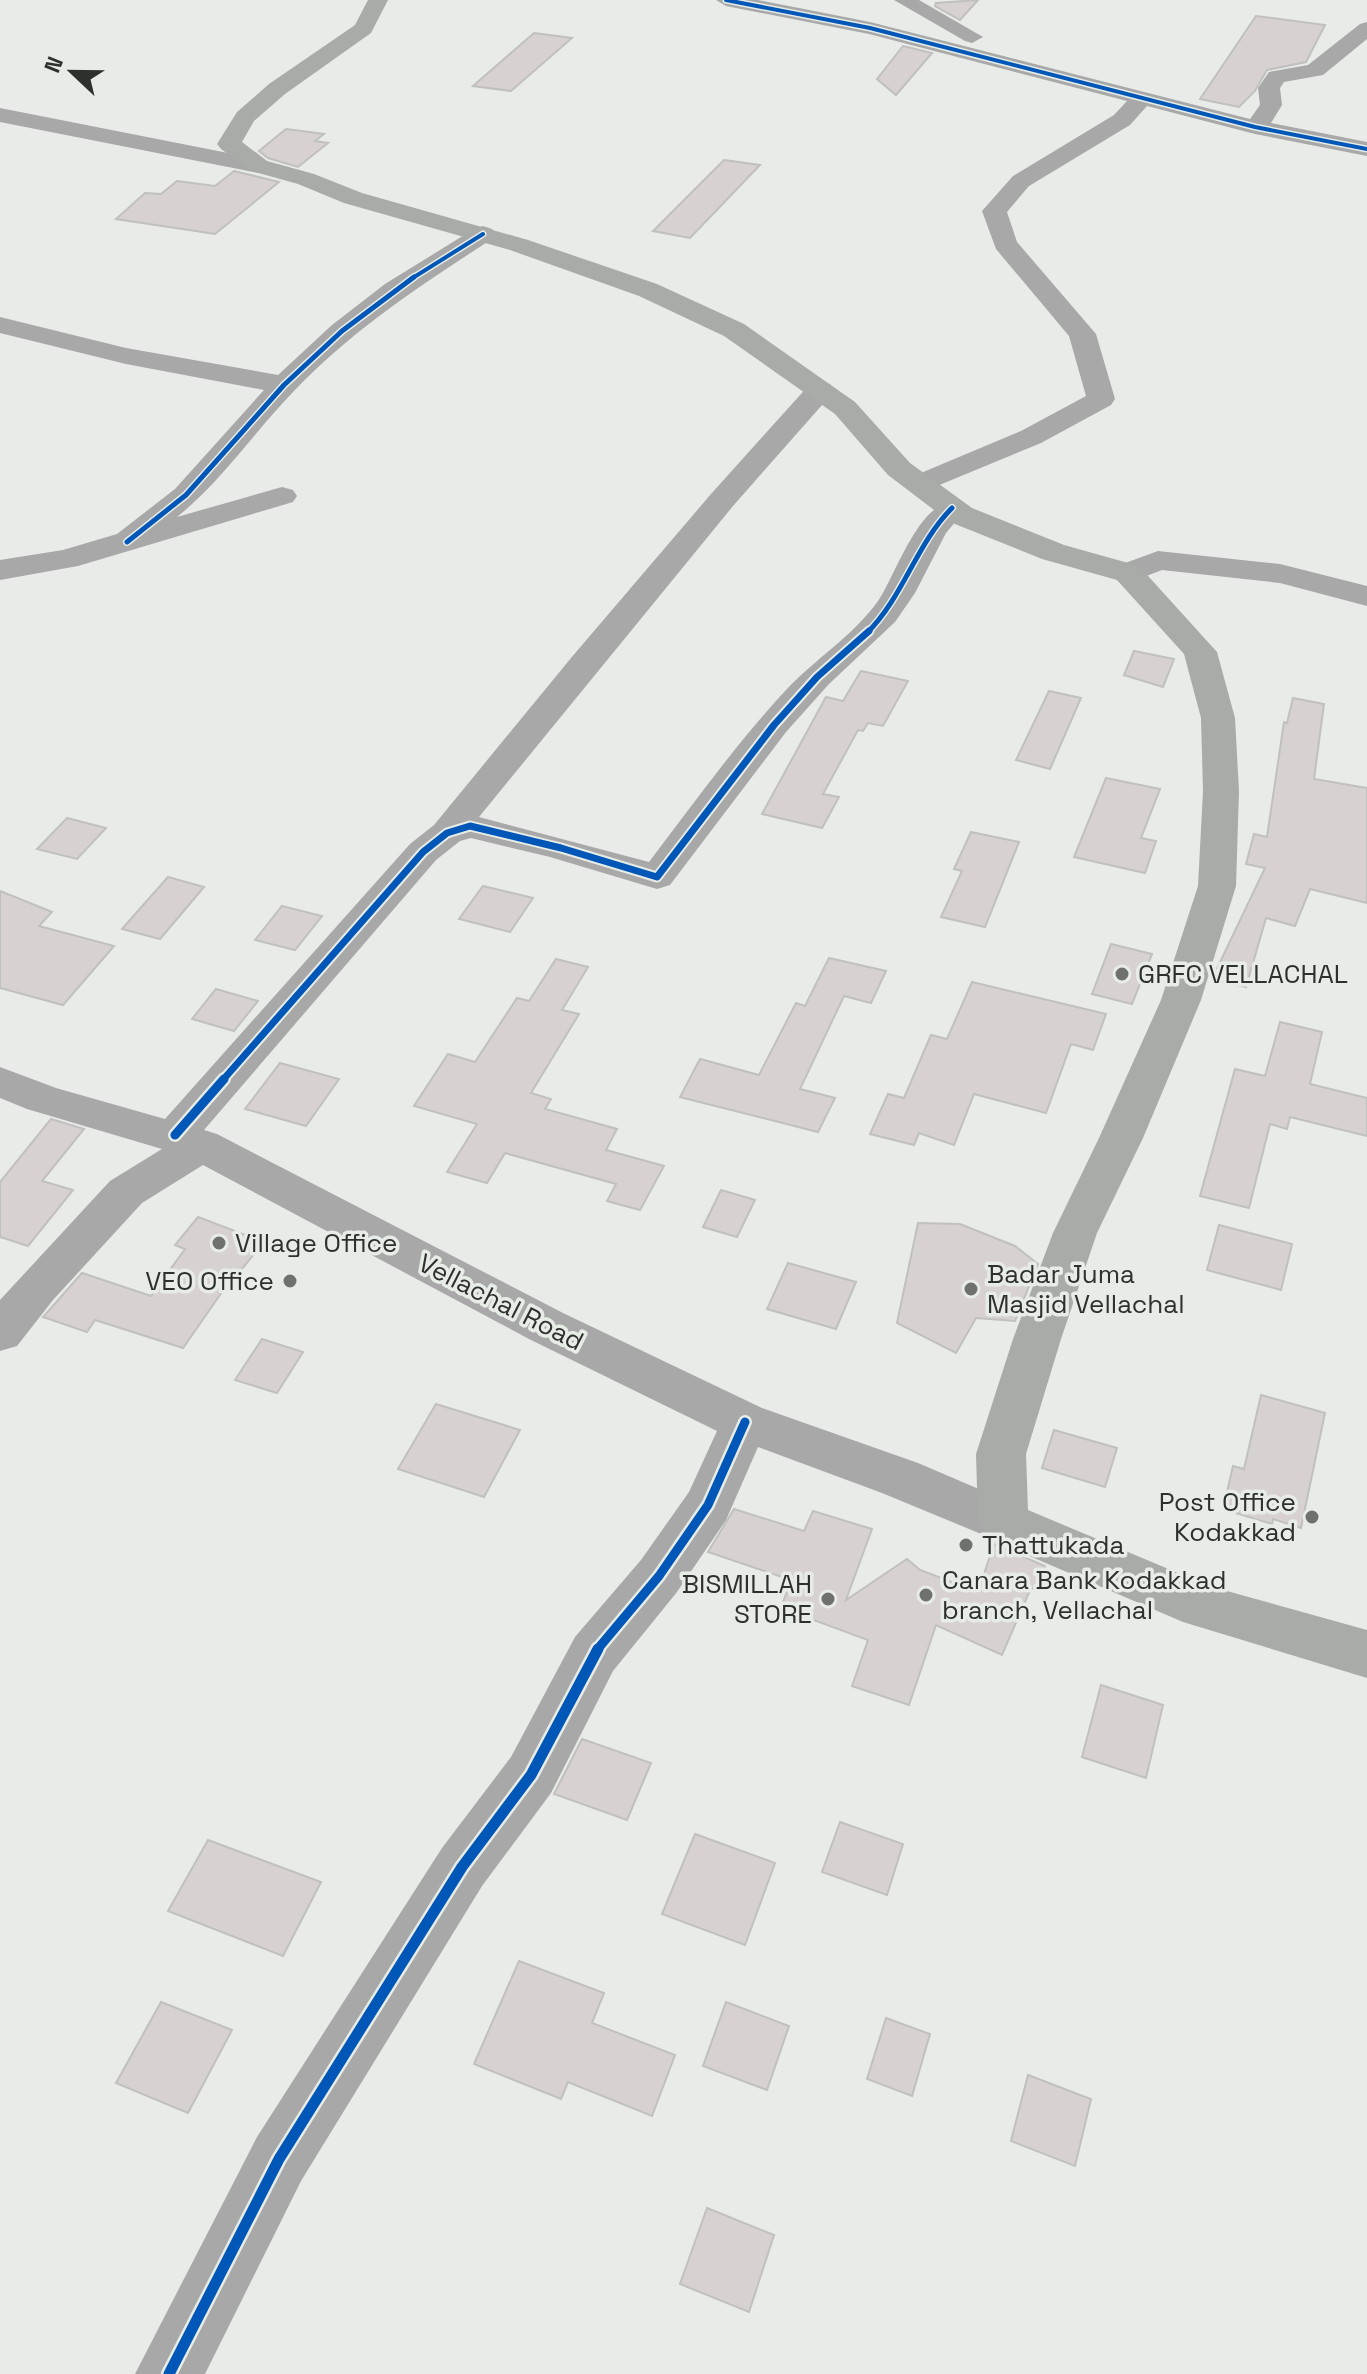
<svg xmlns="http://www.w3.org/2000/svg" width="1367" height="2374" font-family="'Space Grotesk',sans-serif">
	<style>
		.building { fill: #d7d2d1; stroke: #c0c0bf; stroke-width: 2 }
		.lines { fill: none; stroke-linecap: round; stroke-linejoin: round }
		.minor { fill: #a7a8a7; fill-rule: evenodd }
		.major { fill: #a9aba9; fill-rule: evenodd }
		.cycleway-far4-casing { stroke: #e7ece7; stroke-width: 7 }
		.cycleway-far3-casing { stroke: #e7ece7; stroke-width: 8 }
		.cycleway-far2-casing { stroke: #e7ece7; stroke-width: 11 }
		.cycleway-far1-casing { stroke: #e7ece7; stroke-width: 14 }
		.cycleway-casing { stroke: #e7ece7; stroke-width: 16 }
		.cycleway-far4 { stroke: #0057b8; stroke-width: 4 }
		.cycleway-far3 { stroke: #0057b8; stroke-width: 5 }
		.cycleway-far2 { stroke: #0057b8; stroke-width: 7 }
		.cycleway-far1 { stroke: #0057b8; stroke-width: 9 }
		.cycleway { stroke: #0057b8; stroke-width: 11 }
		.poi-dot { fill: #6f716f; stroke: #e7ece7; stroke-width: 3 }
		.labels { text-anchor: middle; dominant-baseline: central; stroke-width: 7; stroke-linejoin: round; paint-order: stroke }
		.poi-label { font-size: 26px; fill: #2e302e; stroke: #e7ece7; text-anchor: start }
		.street-label { font-size: 26px; fill: #2e302e; stroke: #e7ece7 }
	</style>
	<rect width="100%" height="100%" fill="#e8ebe8"/>
	<!-- building -->
	<g class="building">
		<path d="M978,0L960,20L935,6L936,3Z"/>
		<path d="M1256,16L1325,25L1306,62L1267,70L1255,91L1239,107L1200,99Z"/>
		<path d="M534,33L572,38L511,91L473,86Z"/>
		<path d="M903,46L932,53L896,95L877,79Z"/>
		<path d="M286,129L324,134L315,141L328,143L298,167L268,158L259,151Z"/>
		<path d="M724,160L760,165L690,238L653,231Z"/>
		<path d="M234,171L279,182L215,234L116,219L145,193L161,194L177,181L215,186Z"/>
		<path d="M1134,651L1174,659L1163,687L1124,675Z"/>
		<path d="M861,671L908,681L883,726L868,723L863,731L858,730L823,794L839,797L822,828L762,814L826,697L843,701Z"/>
		<path d="M1049,691L1081,698L1050,769L1016,760Z"/>
		<path d="M1293,698L1324,704L1314,779L1367,788V903L1310,889L1295,926L1266,918L1246,987L1212,979L1265,868L1246,864L1254,834L1267,837L1284,722L1287,723Z"/>
		<path d="M1106,778L1160,789L1141,838L1156,841L1145,873L1074,857Z"/>
		<path d="M67,818L106,828L77,859L37,849Z"/>
		<path d="M971,832L1019,842L985,927L941,917L962,871L954,869Z"/>
		<path d="M168,877L204,887L160,939L122,929Z"/>
		<path d="M483,886L533,898L510,932L459,919Z"/>
		<path d="M0,891L52,912L39,926L114,946L63,1005L0,988Z"/>
		<path d="M282,906L322,916L295,950L255,940Z"/>
		<path d="M1111,944L1152,954L1132,1004L1092,994Z"/>
		<path d="M829,958L886,971L871,1003L844,996L800,1089L835,1098L818,1132L680,1097L700,1059L759,1075L796,1003L805,1006Z"/>
		<path d="M556,959L588,967L562,1010L579,1014L531,1093L551,1099L545,1109L617,1129L606,1150L664,1166L640,1210L607,1201L616,1184L505,1153L487,1183L447,1172L477,1124L414,1106L448,1054L475,1062L517,998L529,1001Z"/>
		<path d="M972,982L1106,1014L1093,1050L1071,1044L1046,1113L974,1094L954,1145L919,1133L914,1145L870,1134L888,1094L904,1098L931,1035L947,1039Z"/>
		<path d="M216,989L258,1001L234,1031L192,1019Z"/>
		<path d="M1280,1022L1322,1032L1310,1084L1367,1098V1136L1290,1117L1287,1129L1270,1124L1249,1208L1200,1196L1235,1069L1265,1076Z"/>
		<path d="M280,1063L339,1079L306,1126L245,1109Z"/>
		<path d="M51,1119L84,1129L42,1181L73,1190L28,1246L0,1237V1182Z"/>
		<path d="M721,1190L755,1200L737,1237L703,1227Z"/>
		<path d="M198,1217L264,1242L241,1270L238,1269L183,1348L95,1320L87,1332L43,1317L82,1273L151,1296L185,1249L175,1245Z"/>
		<path d="M918,1223L960,1224L1015,1246L1038,1264L1015,1321L976,1318L956,1353L897,1323Z"/>
		<path d="M1219,1225L1292,1244L1281,1290L1207,1270Z"/>
		<path d="M788,1263L856,1282L836,1329L767,1309Z"/>
		<path d="M262,1339L303,1352L277,1393L235,1380Z"/>
		<path d="M1261,1395L1325,1413L1301,1528L1273,1519L1272,1524L1223,1509L1233,1466L1244,1469Z"/>
		<path d="M436,1404L520,1430L484,1497L398,1469Z"/>
		<path d="M1054,1430L1117,1448L1105,1487L1042,1468Z"/>
		<path d="M734,1509L804,1531L813,1511L872,1529L846,1600L907,1559L920,1570L978,1592L994,1544L1045,1566L1038,1590L1031,1588L1002,1655L936,1625L909,1705L852,1686L868,1640L781,1608L791,1580L708,1552Z"/>
		<path d="M1101,1685L1163,1705L1146,1778L1082,1757Z"/>
		<path d="M582,1739L651,1763L627,1820L554,1794Z"/>
		<path d="M840,1822L903,1844L887,1895L822,1872Z"/>
		<path d="M695,1834L775,1863L745,1945L662,1914Z"/>
		<path d="M208,1840L321,1882L283,1956L168,1911Z"/>
		<path d="M519,1961L604,1993L592,2023L675,2055L652,2116L568,2082L561,2099L474,2064Z"/>
		<path d="M161,2002L232,2030L188,2113L116,2083Z"/>
		<path d="M726,2002L789,2026L767,2090L703,2066Z"/>
		<path d="M886,2018L930,2034L912,2096L867,2079Z"/>
		<path d="M1028,2075L1091,2099L1075,2166L1011,2141Z"/>
		<path d="M707,2208L774,2235L749,2312L680,2284Z"/>
	</g>
	<g class="lines">
		<!-- minor -->
		<g class="minor">
			<path d="M716,0H758L870,22L1250,119L1260,105L1258,88L1269,72L1308,65L1360,24L1367,22V39L1323,75L1284,82L1280,88L1282,105L1271,123L1367,142V156L1255,134L1147,106L1130,125L1029,186L1007,212L1017,242L1096,334L1115,399L1111,405L1041,443L920,493L909,490L905,484L909,478L1021,431L1086,396L1069,336L996,249L982,211L1013,176L1114,115L1127,101L869,34L726,6Z"/>
			<path d="M894,0H919L983,37L972,43L965,41Z"/>
			<path d="M0,108L259,159L267,161L271,166L267,171L259,173L0,122Z"/>
			<path d="M483,226L492,229L496,234L492,239C421,285 352,330 294,391C254,432 222,481 177,517L282,487L293,490L297,496L293,502L78,566L0,580V560L63,550L117,534L175,489L264,390L126,364L0,333V317L126,348L278,375L332,325L385,284L474,229Z"/>
			<path d="M820,382L830,384L834,390L830,396L733,506L479,817L649,862C693,804 736,744 786,690C814,660 854,635 878,601C897,573 922,491 963,502L967,508L946,533L915,593L895,622L829,684L786,732L670,885L657,889L550,857L471,838L460,841L436,860L204,1130L217,1134L563,1313L762,1408L918,1463L1021,1507L1028,1522L1021,1537L1003,1543L882,1493L758,1447L726,1520L677,1592L613,1671L551,1793L482,1886L301,2181L205,2374H135L257,2137L442,1848L511,1757L575,1637L641,1560L689,1492L717,1431L529,1339L203,1165L142,1203L53,1300L17,1346L0,1351V1300L110,1181L162,1149L27,1109L0,1098V1067L56,1088L165,1119L410,844L434,825L571,658L711,494L810,384Z"/>
			<path d="M1158,551L1280,564L1367,586V606L1280,583L1162,570L1128,583L1117,580L1112,573L1117,566Z"/>
		</g>
		<!-- major -->
		<path class="major" d="M368,0H388L371,33L285,94L254,121L242,142L267,161L314,174L362,193L528,240L657,284L744,324L855,402L910,463L972,508L1064,545L1139,566L1217,652L1235,718L1239,791L1236,886L1201,1000L1143,1138L1097,1233L1061,1339L1026,1454L1028,1510L1209,1586L1367,1630V1678L1183,1622L985,1537L978,1522L976,1454L1013,1339L1053,1233L1099,1138L1161,1000L1198,886L1203,791L1201,718L1184,654L1117,580L1042,559L950,522L888,475L835,414L724,336L639,296L510,250L344,203L298,184L251,171L221,149L217,144L237,112L269,84L355,25Z"/>
		<!-- cycleway-far4 casing -->
		<g class="cycleway-far4-casing">
			<g id="cycleway-far4">
				<path d="M726,0L870,28L1255,127L1367,149"/>
				<path d="M411,279L483,234"/>
			</g>
		</g>
		<!-- cycleway-far3 casing -->
		<g class="cycleway-far3-casing">
			<g id="cycleway-far3">
				<path d="M127,542L186,495L284,385L342,331L414,277"/>
				<path d="M867,633C904,596 916,544 952,508"/>
			</g>
		</g>
		<!-- cycleway-far2 casing -->
		<g class="cycleway-far2-casing">
			<path id="cycleway-far2" d="M222,1081L423,852L447,833L470,826L561,848L657,877L774,725L817,677L869,631"/>
		</g>
		<!-- cycleway-far1 casing -->
		<g class="cycleway-far1-casing">
			<g id="cycleway-far1">
				<path d="M175,1135L224,1079"/>
				<path d="M596,1651L659,1576L708,1505L745,1422"/>
			</g>
		</g>
		<!-- cycleway casing -->
		<g class="cycleway-casing">
			<path id="cycleway" d="M169,2374L279,2159L462,1867L531,1775L598,1649"/>
		</g>
		<!-- cycleway-far4 -->
		<use href="#cycleway-far4" class="cycleway-far4"/>
		<!-- cycleway-far3 -->
		<use href="#cycleway-far3" class="cycleway-far3"/>
		<!-- cycleway-far2 -->
		<use href="#cycleway-far2" class="cycleway-far2"/>
		<!-- cycleway-far1 -->
		<use href="#cycleway-far1" class="cycleway-far1"/>
		<!-- cycleway -->
		<use href="#cycleway" class="cycleway"/>
	</g>
	<!-- markers -->
	<g class="poi-dot">
		<circle cx="1122" cy="974" r="8"/>
		<circle cx="219" cy="1243" r="8"/>
		<circle cx="290" cy="1281" r="8"/>
		<circle cx="971" cy="1289" r="8"/>
		<circle cx="1312" cy="1517" r="8"/>
		<circle cx="966" cy="1545" r="8"/>
		<circle cx="926" cy="1595" r="8"/>
		<circle cx="828" cy="1599" r="8"/>
	</g>
	<g class="labels">
		<!-- poi labels -->
		<g class="poi-label">
			<text x="1138" y="974">GRFC VELLACHAL</text>
			<text x="235" y="1243">Village Office</text>
			<text x="987" y="1274">Badar Juma<tspan x="987" dy="30">Masjid Vellachal</tspan></text>
			<text x="274" y="1281" text-anchor="end">VEO Office</text>
			<text x="1296" y="1502" text-anchor="end">Post Office<tspan x="1296" dy="30">Kodakkad</tspan></text>
			<text x="982" y="1545">Thattukada</text>
			<text x="942" y="1580">Canara Bank Kodakkad<tspan x="942" dy="30">branch, Vellachal</tspan></text>
			<text x="812" y="1584" text-anchor="end">BISMILLAH<tspan x="812" dy="30">STORE</tspan></text>
		</g>
		<!-- street labels -->
		<g class="street-label">
			<text transform="translate(501 1302) rotate(27)">Vellachal Road</text>
		</g>
	</g>
	<!-- north arrow -->
	<g transform="translate(72 72) rotate(292)" stroke="#e7ece7" stroke-width="6" paint-order="stroke">
	<path d="M0-6L14 30L0 20L-14 30Z" fill="#2e302e"/>
	<text y="-12" font-size="22" font-weight="bold" text-anchor="middle" fill="#2e302e">N</text>
	</g>
</svg>
